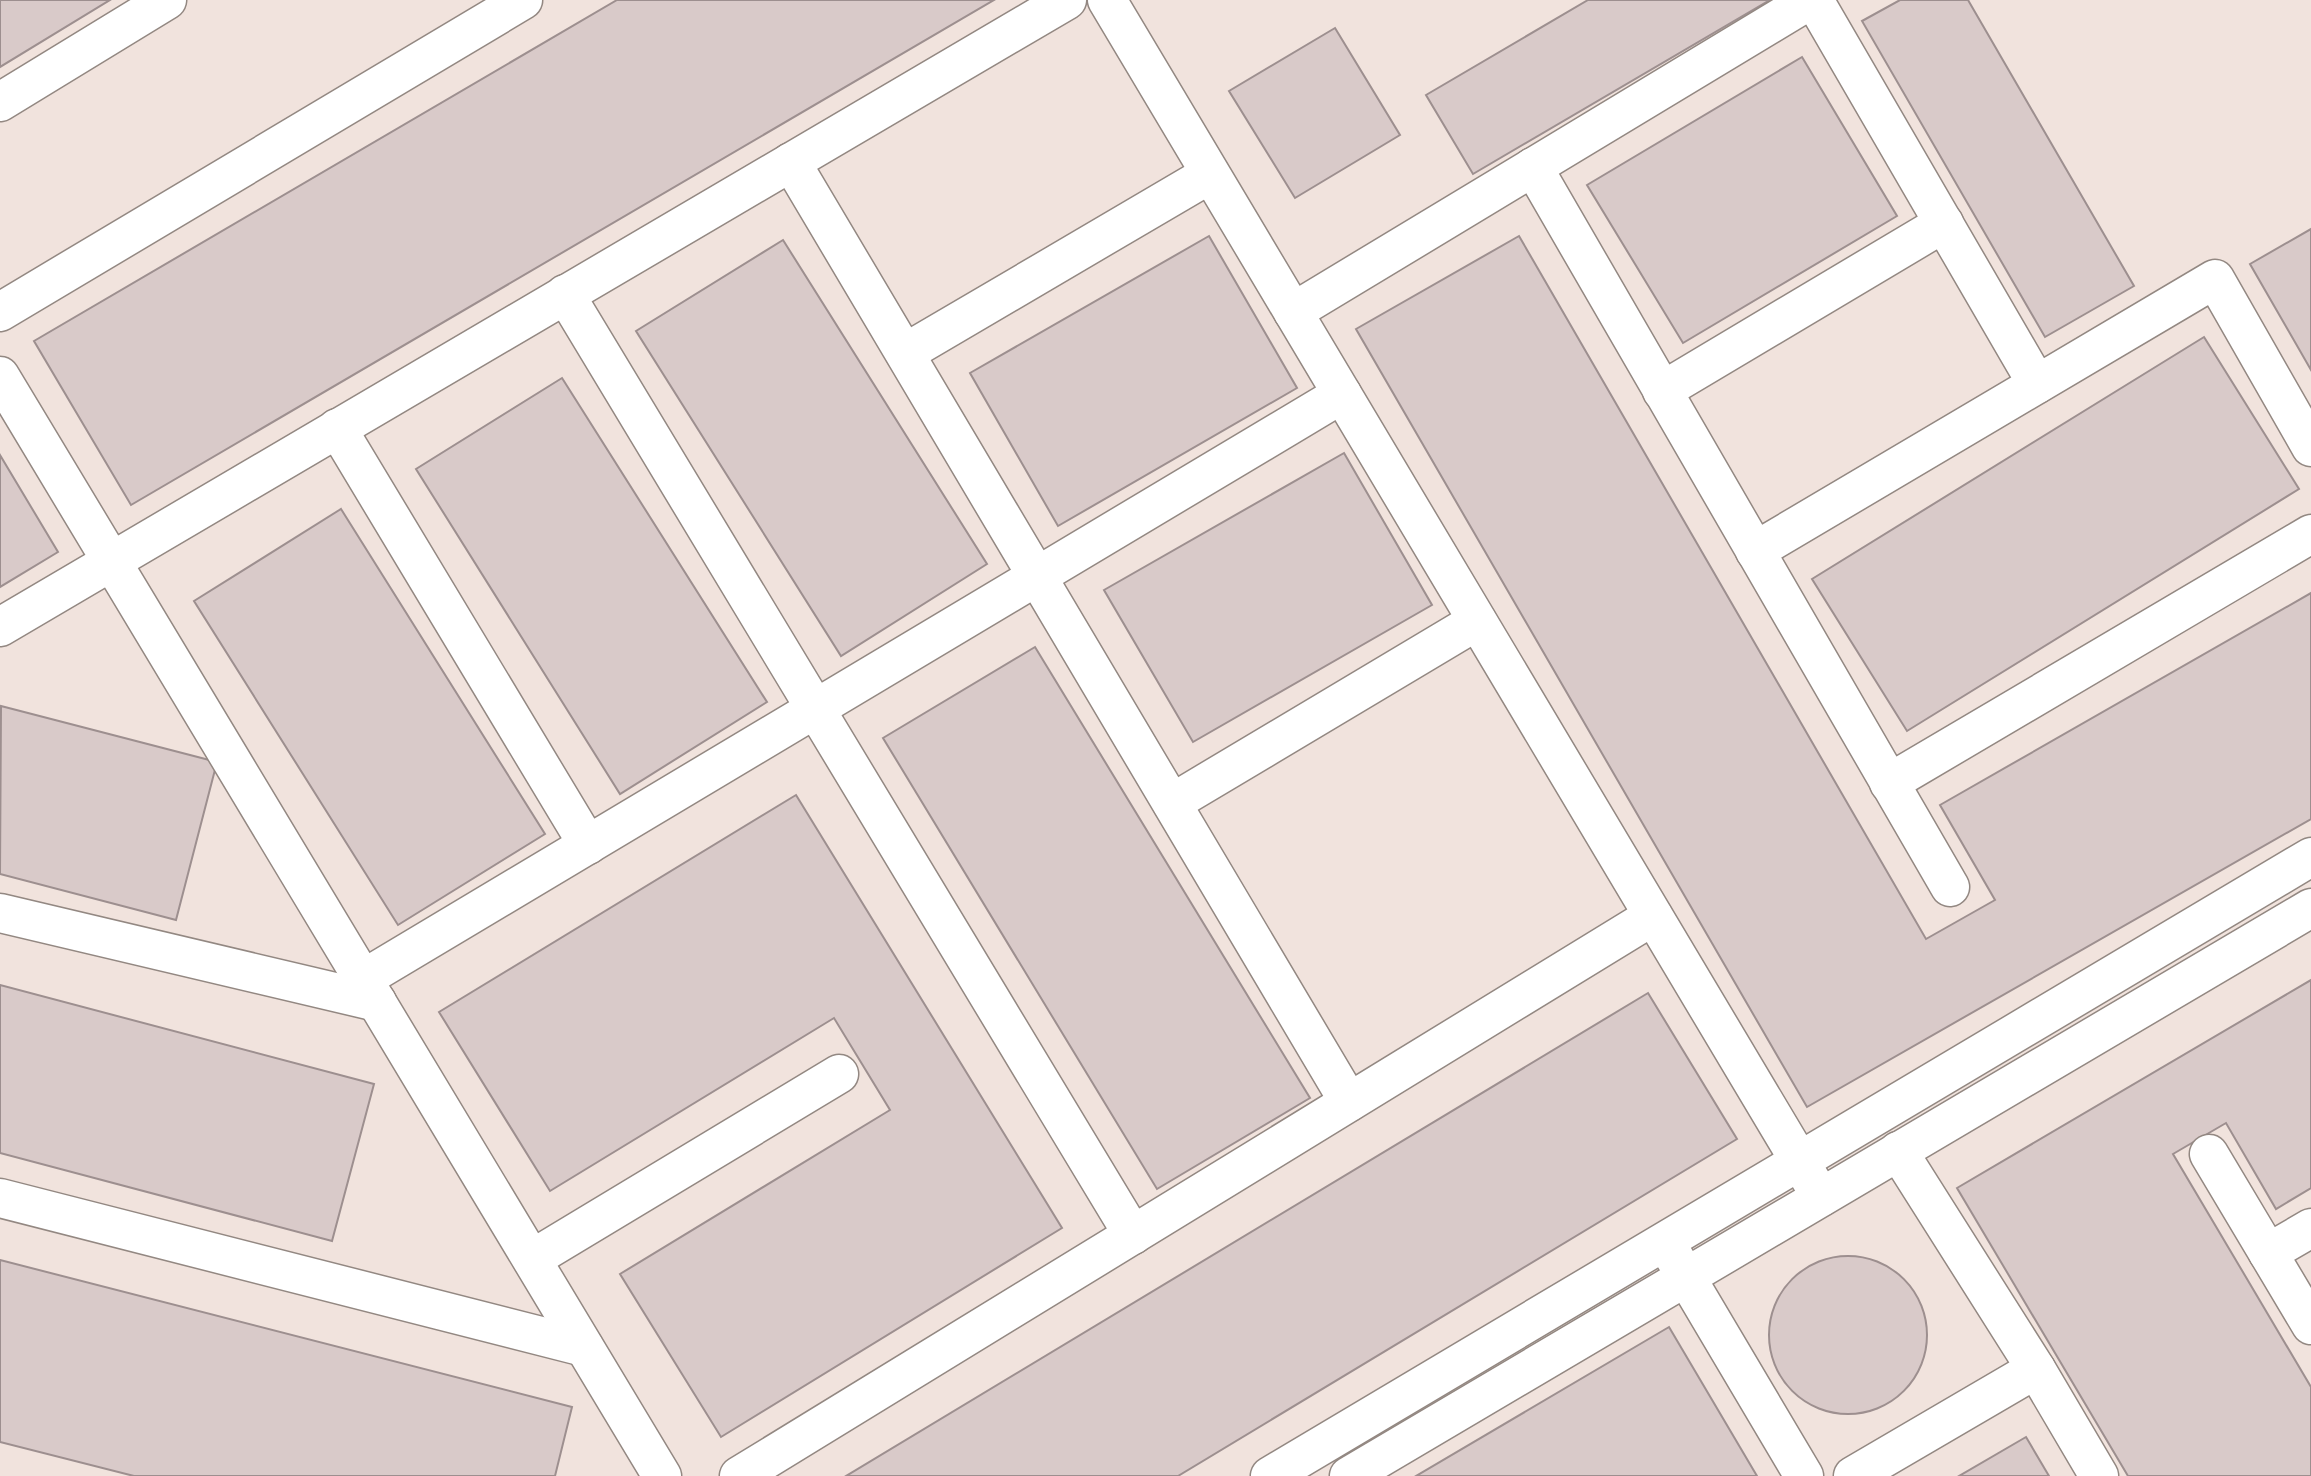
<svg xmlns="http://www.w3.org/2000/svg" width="2311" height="1476" font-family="'Archivo Narrow',sans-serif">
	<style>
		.building { fill: #d9cac9; stroke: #9d8f8f; stroke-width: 2 }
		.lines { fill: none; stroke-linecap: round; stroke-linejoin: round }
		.street-casing { stroke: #938882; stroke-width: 41 }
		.street { stroke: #fff; stroke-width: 38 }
	</style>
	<rect width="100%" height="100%" fill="#f1e3dd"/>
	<!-- building -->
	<g class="building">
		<path d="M0,0H110L0,67Z"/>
		<path d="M617,0H994L131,505L34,341Z"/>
		<path d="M1588,0H1770L1473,174L1426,95Z"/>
		<path d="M1900,0H1968L2134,286L2045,337L1862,21Z"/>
		<path d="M1335,28L1400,135L1295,198L1229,91Z"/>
		<path d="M1802,57L1897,216L1683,343L1587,185Z"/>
		<path d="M2311,229V370L2250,264Z"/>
		<path d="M1209,236L1297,388L1058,526L970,373Z"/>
		<path d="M1519,236L1926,939L1995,900L1940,805L2311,593V819L1807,1107L1356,329Z"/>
		<path d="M783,240L987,564L841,656L636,331Z"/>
		<path d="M2204,337L2299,489L1907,731L1812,579Z"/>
		<path d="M562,378L767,702L620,794L416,469Z"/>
		<path d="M1344,453L1432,605L1193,742L1104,590Z"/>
		<path d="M0,455L58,552L0,587Z"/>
		<path d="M341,509L545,834L398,925L194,601Z"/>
		<path d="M1035,647L1310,1098L1157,1189L883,738Z"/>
		<path d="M1,706L217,762L176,920L0,874Z"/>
		<path d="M796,795L1062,1228L721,1437L620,1274L890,1110L834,1018L550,1191L439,1012Z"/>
		<path d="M2311,980V1188L2276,1209L2226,1123L2173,1154L2311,1387V1476H2128L1957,1188Z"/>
		<path d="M0,985L374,1084L332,1241L0,1153Z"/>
		<path d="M1648,993L1737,1139L1178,1476H846Z"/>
		<circle cx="1848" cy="1335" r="79"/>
		<path d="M0,1260L572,1407L555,1476H134L0,1442Z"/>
		<path d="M1669,1327L1757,1476H1416Z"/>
		<path d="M2026,1437L2049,1476H1959Z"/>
	</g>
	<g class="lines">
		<!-- street casing -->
		<g class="street-casing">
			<g id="street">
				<path d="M1107,0L1821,1197"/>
				<path d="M1814,0L2037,384"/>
				<path d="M0,102L167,0"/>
				<path d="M791,162L1349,1102"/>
				<path d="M1533,167L1950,887"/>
				<path d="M565,294L1133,1235"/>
				<path d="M0,312L523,0"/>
				<path d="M1293,312L1810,0"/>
				<path d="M905,353L1210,174"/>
				<path d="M0,376L662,1476"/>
				<path d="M1662,391L1944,223"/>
				<path d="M337,428L588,845"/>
				<path d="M1755,551L2215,279L2311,447"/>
				<path d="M0,627L1067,0"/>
				<path d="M1889,783L2311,534"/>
				<path d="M1172,803L1477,621"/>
				<path d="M0,913L377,1002"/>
				<path d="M363,979L1342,394"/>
				<path d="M1898,1151L2036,1369L2099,1476"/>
				<path d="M2209,1154L2311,1325"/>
				<path d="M0,1198L584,1347"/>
				<path d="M2268,1253L2311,1228"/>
				<path d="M1673,1255L1804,1476"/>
				<path d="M532,1259L839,1074"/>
				<path d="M739,1476L1653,916"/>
				<path d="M1270,1476L2311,857"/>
				<path d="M1349,1476L2311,908"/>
				<path d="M1853,1476L2036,1369"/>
			</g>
		</g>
		<!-- street -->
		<use href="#street" class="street"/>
	</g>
</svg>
